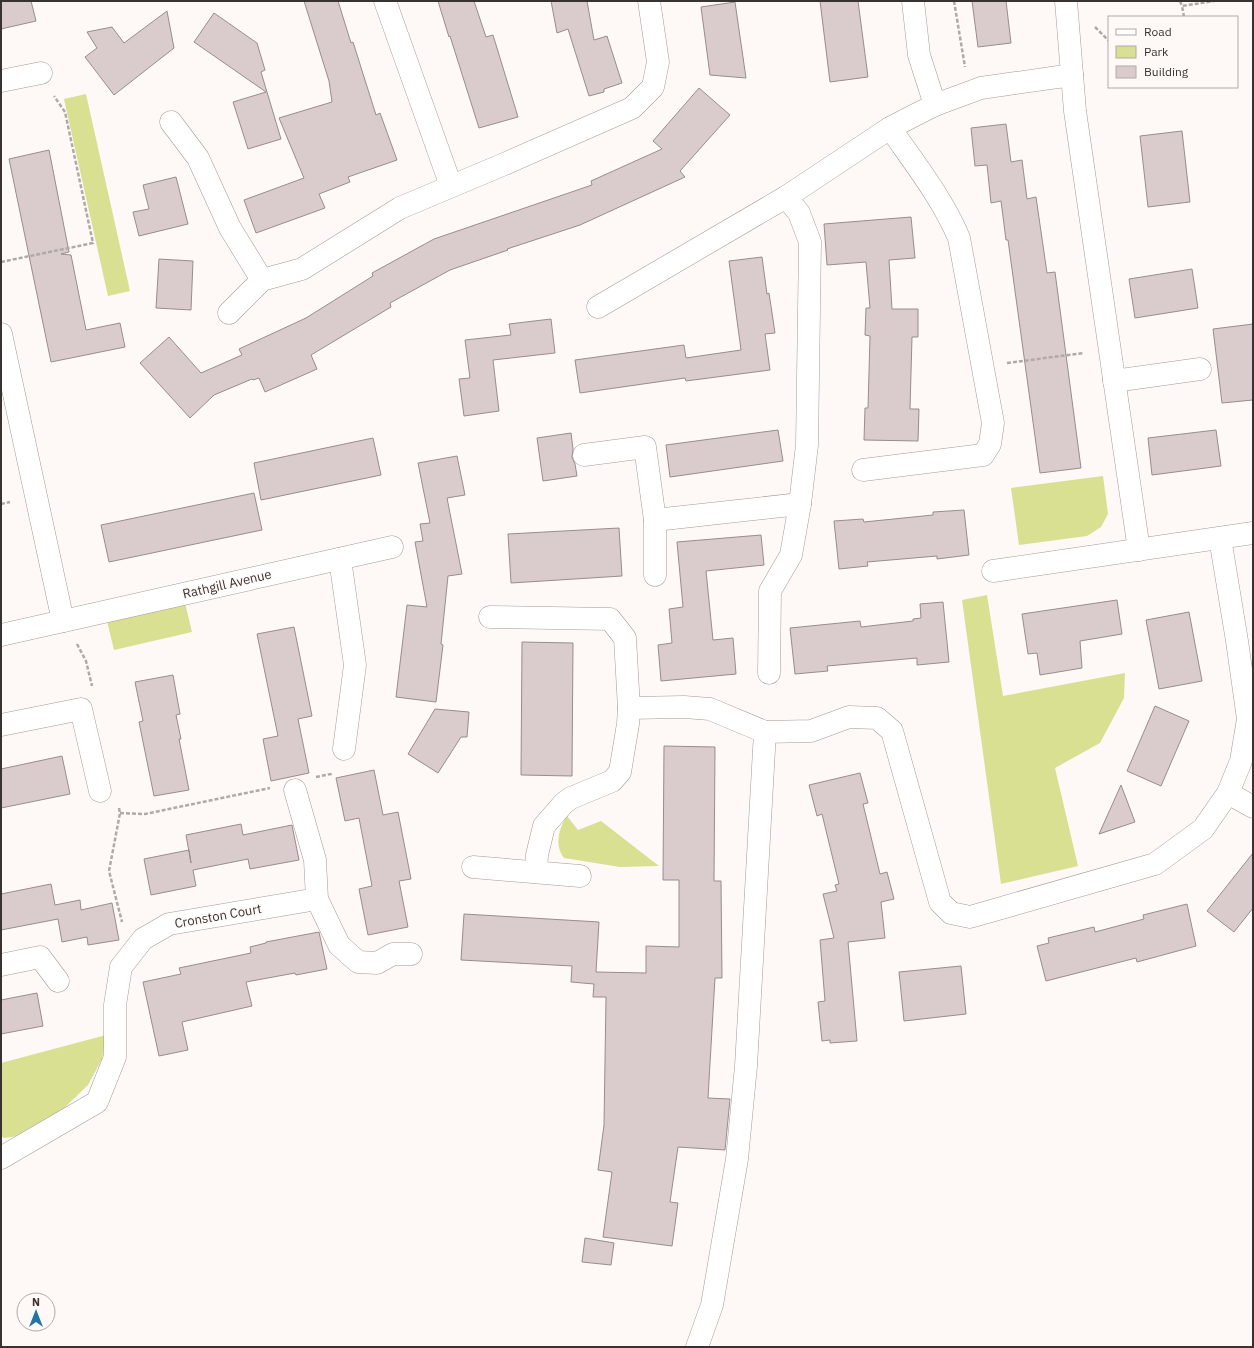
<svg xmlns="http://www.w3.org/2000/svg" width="1254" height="1348" font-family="'IBM Plex Sans',sans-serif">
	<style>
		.green { fill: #d9e091 }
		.building { fill: #dacccd; stroke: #998c8d }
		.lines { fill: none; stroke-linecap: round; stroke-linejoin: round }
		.minor-casing { stroke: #a59a94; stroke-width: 23 }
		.path { stroke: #afaaa8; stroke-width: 2.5; stroke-dasharray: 4 2; stroke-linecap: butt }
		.minor { stroke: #fff; stroke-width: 22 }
		.labels { text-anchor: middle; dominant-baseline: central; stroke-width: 3; stroke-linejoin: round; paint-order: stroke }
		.street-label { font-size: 13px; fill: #383331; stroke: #fef9f7 }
	</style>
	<rect width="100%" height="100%" fill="#fef9f7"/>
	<!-- green -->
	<g class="green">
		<path d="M86,94L130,291L108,296L64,99Z"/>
		<path d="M1103,476L1108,514L1101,527L1087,536L1019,545L1011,488Z"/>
		<path d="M987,595L1003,696L1125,673L1124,698L1100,743L1055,768L1078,866L1001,884L962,600Z"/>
		<path d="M185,603L192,632L114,650L107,621Z"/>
		<path d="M567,816L578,830L601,821L659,866L620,867L564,858C554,845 559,828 567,816Z"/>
		<path d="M106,1035L102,1059L88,1085L57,1115L18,1136L4,1138L1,1136V1063Z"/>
	</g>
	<!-- building -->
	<g class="building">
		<path d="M1,1H31L36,21L1,29Z"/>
		<path d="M304,1H338L351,43L353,42L376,115L380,113L397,160L348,177L350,182L319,194L325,208L256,233L244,200L304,178L279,118L332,102L329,81Z"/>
		<path d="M438,1H474L486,37L493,35L518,117L479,128L450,36L449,37Z"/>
		<path d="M551,1H587L594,40L607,36L622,83L604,89V92L589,96L568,29L557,33Z"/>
		<path d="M820,1H858L868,77L830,82Z"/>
		<path d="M972,1H1006L1011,43L978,47Z"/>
		<path d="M735,2L746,78L710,75L701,7Z"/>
		<path d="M167,11L174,48L114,95L85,57L97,48L87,32L112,27L124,43Z"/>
		<path d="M214,13L257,43L265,70L261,72L281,139L248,149L233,102L266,92L194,42Z"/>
		<path d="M699,88L730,115L680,171L685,177L580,225L507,249L508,250L450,270L390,303L391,307L311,355L317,369L265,392L259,378L253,380L252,379L214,395L190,418L140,363L169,337L201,373L242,355L239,349L306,318L373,276L372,273L434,239L592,185L591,181L662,149L653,141Z"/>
		<path d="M1006,124L1011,162L1022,160L1027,199L1036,197L1047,273L1055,272L1081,468L1040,473L1008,240H1006L1001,201L991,203L987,165L975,166L971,128Z"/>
		<path d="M1182,131L1190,202L1148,207L1140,136Z"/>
		<path d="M49,150L69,252L61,254L71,255L86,330L120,323L125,347L51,362L9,159Z"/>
		<path d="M176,177L188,224L139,236L133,212L149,209L143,185Z"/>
		<path d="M911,217L915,258L889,260L892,309H918V337H912L910,409H919L918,441L864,440L865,408H868L870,336L865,335L866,308H870L866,262L827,265L824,224Z"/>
		<path d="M762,257L767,294L769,293L775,333L765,334L770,370L686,381L685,378L580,393L575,360L684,345L686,358L741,350L729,261Z"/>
		<path d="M159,259L193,261L191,310L156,308Z"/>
		<path d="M1192,269L1198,308L1135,318L1129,279Z"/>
		<path d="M551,319L555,353L493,360L499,411L464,416L459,379L470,378L465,340L511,335L509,324Z"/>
		<path d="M1253,324V400L1222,403L1213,329Z"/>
		<path d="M778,430L783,461L670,477L666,445Z"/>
		<path d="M1216,430L1221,466L1152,475L1148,438Z"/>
		<path d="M571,433L573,449L572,457L575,464L577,476L543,481L537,438Z"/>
		<path d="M373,438L381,475L261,500L254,463Z"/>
		<path d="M457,456L465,495L447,498L462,574L448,576L441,644L443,645L436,702L396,697L407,605L427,607L415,542L423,541L420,524L430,523L418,463Z"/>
		<path d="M254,493L262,530L109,562L101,525Z"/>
		<path d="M964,510L969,555L937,559V556L867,562L868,566L839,569L834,521L863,519L864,522L933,515V512Z"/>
		<path d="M619,528L622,576L511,583L508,534Z"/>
		<path d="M761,535L764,565L706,571L713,640L733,638L736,674L661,681L658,645L672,643L669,609L683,607L677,542Z"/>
		<path d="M1117,600L1122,634L1080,641L1082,668L1040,675L1037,653L1028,654L1022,614Z"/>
		<path d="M943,602L949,662L917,665V658L827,666L828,671L795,674L790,628L860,621L861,627L913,621V619L921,618L920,604Z"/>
		<path d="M1189,612L1202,681L1159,689L1146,620Z"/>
		<path d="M294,627L312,716L298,719L309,773L271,781L263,739L278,736L257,634Z"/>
		<path d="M522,642L573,643L572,776L521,775Z"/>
		<path d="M173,675L180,714L176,715L181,739H179L189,790L154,796L139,722L143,721L135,682Z"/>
		<path d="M1155,706L1189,721L1161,786L1127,771Z"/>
		<path d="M435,709L469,712L467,737H461L438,773L408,754Z"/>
		<path d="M664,746L715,747L714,881H721L722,978H715L708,1098L730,1099L725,1150L678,1147L670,1202L678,1203L672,1246L603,1237L612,1172L598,1170L604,1125L606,997H593L594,984L571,982L572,966L461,960L464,914L599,922L596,972L646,973V946L679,947V880H663Z"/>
		<path d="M62,756L70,794L1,808V769Z"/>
		<path d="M374,770L383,815L398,812L411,879L399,881L408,927L368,935L359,889L372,886L359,818L345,821L336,778Z"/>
		<path d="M860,773L868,803L863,804L880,874L887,872L894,899L881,902L885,938L848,942L857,1041L830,1043V1040L822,1041L818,1002L825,1001L820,940L834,938L823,894L837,891L835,885L839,884L822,814L817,816L809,785Z"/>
		<path d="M1121,785L1135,822L1099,834Z"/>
		<path d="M241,824L243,835L292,825L299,860L250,869L248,859L193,870L196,886L151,895L144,859L189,850L191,863L186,835Z"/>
		<path d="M1253,853V908L1234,932L1207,911Z"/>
		<path d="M51,884L55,905L80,900L81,910L112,903L119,940L88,945L87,937L62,942L58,919L1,930V894Z"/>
		<path d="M1187,904L1196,946L1137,962L1136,958L1046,981L1037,946L1049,943L1048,938L1094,927L1095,932L1144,919L1143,915Z"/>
		<path d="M319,932L327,969L296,975L295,973L246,982L252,1006L182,1022L188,1050L159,1056L143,982L181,974L179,968L251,953L250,947L266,943V942Z"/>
		<path d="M961,966L966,1014L904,1021L899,972Z"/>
		<path d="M37,993L43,1026L1,1034V1000Z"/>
		<path d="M585,1238L614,1243L611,1265L582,1262Z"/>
	</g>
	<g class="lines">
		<!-- minor casing -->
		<g class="minor-casing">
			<g id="minor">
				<path d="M385,1L451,186"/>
				<path d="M913,1L919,55L935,105"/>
				<path d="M1066,1L1075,111L1139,550"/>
				<path d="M1,81L41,73"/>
				<path d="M171,122L198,158L230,228L262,280"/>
				<path d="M598,307L786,197L890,128L917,114L935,105L981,88L1072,75"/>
				<path d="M229,313L262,280L302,269L400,208L502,165L632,108L653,87L658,62L649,1"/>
				<path d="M1,334L63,621"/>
				<path d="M1114,381L1200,369"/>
				<path d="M584,455L645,447L655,520V575"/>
				<path d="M863,470L983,455L990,444L993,423L959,238C942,198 915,164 890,128"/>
				<path d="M655,520L800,504"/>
				<path d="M340,559L355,665L344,749"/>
				<path d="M993,571L1253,533"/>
				<path d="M490,617L610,619L625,638L629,708L628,724L620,772L612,781L571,798L564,803L544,826L537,855L536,872"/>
				<path d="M1,635L392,547"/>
				<path d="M769,673L770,591L791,555L800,504L807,445L810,242L799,213L786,197"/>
				<path d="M629,708L684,707L710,709L765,732L811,731L849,717L877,718L892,731L940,902L951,913L970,917L1155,864L1203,829L1228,793L1241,761L1248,719L1237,641L1220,538"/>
				<path d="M1,725L81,709L100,791"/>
				<path d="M295,790L315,860L317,899L339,945L358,962L377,963L393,954H411"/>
				<path d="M1228,793L1253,807"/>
				<path d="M473,867L580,876"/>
				<path d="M1,965L40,957L58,981"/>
				<path d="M1,1158L97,1102L115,1057V1005L121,967L143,939L169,924L317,899"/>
				<path d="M697,1347L712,1305L737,1159L746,1066L765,732"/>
			</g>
		</g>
		<!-- path -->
		<g class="path">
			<path d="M954,1L965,67"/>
			<path d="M1180,1L1182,6"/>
			<path d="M1184,17L1182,6L1214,1"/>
			<path d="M1095,27L1109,41"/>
			<path d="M1,262L93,243L65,112L54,96"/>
			<path d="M1007,363L1084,353"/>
			<path d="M1,504L10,502"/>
			<path d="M77,644L86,661L92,686"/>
			<path d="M316,777L331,774L332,772"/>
			<path d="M119,808L120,813L109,871L122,922"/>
			<path d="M120,813L145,814L270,788"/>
		</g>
		<!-- minor -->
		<use href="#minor" class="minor"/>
	</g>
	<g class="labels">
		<!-- street labels -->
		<g class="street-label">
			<text transform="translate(227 584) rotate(-13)">Rathgill Avenue</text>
			<text transform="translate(218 916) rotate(-10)">Cronston Court</text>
		</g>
	</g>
	<!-- border -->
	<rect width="1254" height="1348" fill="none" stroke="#383331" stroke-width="4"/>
	<!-- legend -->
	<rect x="1108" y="16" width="130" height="72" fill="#fef9f7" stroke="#afaaa8"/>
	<rect x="1116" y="29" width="20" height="6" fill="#ffffff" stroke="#afaaa8"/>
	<text x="1144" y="36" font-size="12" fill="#383331">Road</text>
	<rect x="1116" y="46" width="20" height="12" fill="#d9e091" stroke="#afaaa8"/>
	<text x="1144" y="56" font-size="12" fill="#383331">Park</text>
	<rect x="1116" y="66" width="20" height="12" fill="#dacccd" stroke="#afaaa8"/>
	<text x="1144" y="76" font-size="12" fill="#383331">Building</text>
	<!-- north arrow -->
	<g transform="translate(36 1312)"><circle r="19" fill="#fef9f7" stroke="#afaaa8"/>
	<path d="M0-3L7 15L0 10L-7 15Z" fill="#2276a6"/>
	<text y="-6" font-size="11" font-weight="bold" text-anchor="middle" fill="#383331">N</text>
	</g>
</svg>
